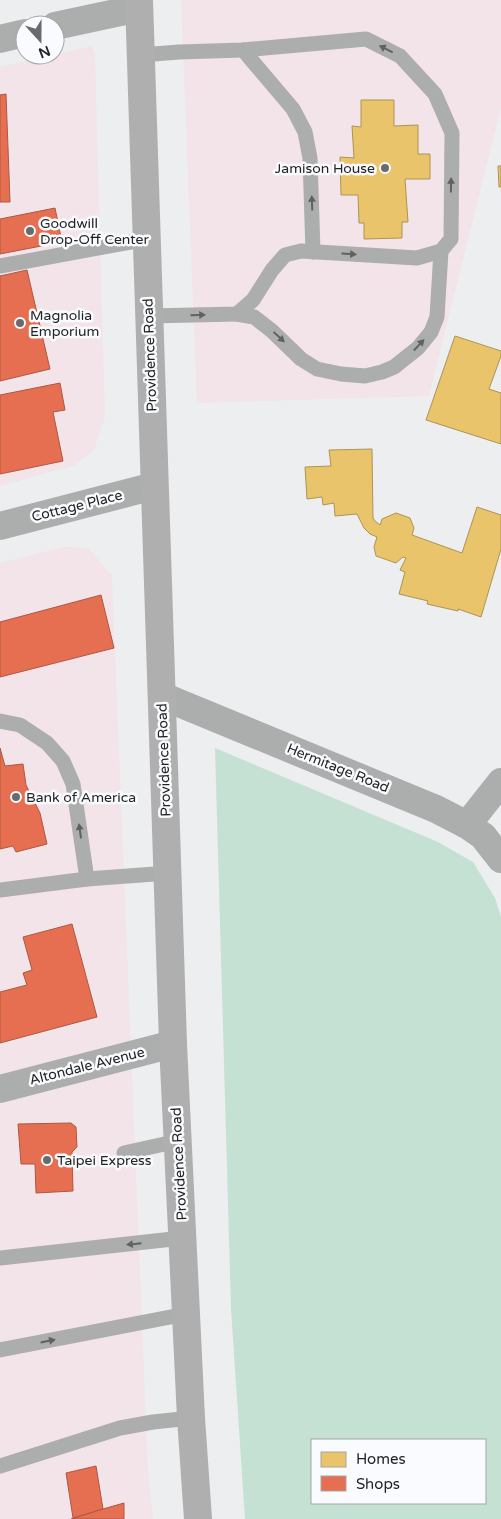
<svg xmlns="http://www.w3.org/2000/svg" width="501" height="1519" font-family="'Varela Round',sans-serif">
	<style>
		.commercial { fill: #f2e4e8 }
		.green { fill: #c5e1d4; fill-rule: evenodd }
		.homes { fill: #e9c46a; stroke: #ad9455 }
		.shops { fill: #e76f51; stroke: #ac5844 }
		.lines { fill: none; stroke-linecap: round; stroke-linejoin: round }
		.service { stroke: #acadad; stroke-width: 15 }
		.minor { stroke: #acadad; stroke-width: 28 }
		.primary { stroke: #b0afb0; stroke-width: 28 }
		.oneway { fill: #606162 }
		.poi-dot { fill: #696a6b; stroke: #fafbfe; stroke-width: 2 }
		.labels { text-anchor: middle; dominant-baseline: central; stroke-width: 5; stroke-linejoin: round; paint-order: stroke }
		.poi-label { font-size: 14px; fill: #222324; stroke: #fafbfe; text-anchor: start }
		.street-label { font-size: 14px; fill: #222324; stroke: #fafbfe }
	</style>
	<rect width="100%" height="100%" fill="#edeef0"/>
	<!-- commercial -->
	<g class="commercial">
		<path d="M181,0H501V108L429,396L197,403Z"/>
		<path d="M92,46L95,56L105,417L94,450L73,466L0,486V67Z"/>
		<path d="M63,547L88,548L112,576L148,1472L153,1519H0V563Z"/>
	</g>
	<!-- green -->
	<path class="green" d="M215,748L438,842L473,862L495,898L501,917V1519H245L231,1309ZM312,1440H485V1503H312Z"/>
	<!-- homes -->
	<g class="homes">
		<path d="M361,100H394V126L418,125V154H430V179H405L408,222H402V238L364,239V223H359L358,195H341L340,157L354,158L352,126L361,127Z"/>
		<path d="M498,166H501V187H499Z"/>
		<path d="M455,336L501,351V356L489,389L501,393V444L426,420Z"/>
		<path d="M372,449L373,518L375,521L380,525L382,519L396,513L410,518L414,528L412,535L462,553L477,507L501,515V549L481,617L458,609V611L427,604L428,601L399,594L405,572L400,570L406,558L403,557L396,563L376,556L374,547L377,537L370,534L364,528L357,514L335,516L334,503L323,505L322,497L307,499L305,467L331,466L329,450Z"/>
	</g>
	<!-- shops -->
	<g class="shops">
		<path d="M6,94L10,202H0V95Z"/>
		<path d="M55,208L62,242L0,254V219Z"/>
		<path d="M27,270L50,369L0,381V276Z"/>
		<path d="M60,383L65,410L53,412L63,461L0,474V395Z"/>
		<path d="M101,595L114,648L0,677V622Z"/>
		<path d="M0,748L5,766L23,764L26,785L40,813L47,844L16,852L13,846L0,849Z"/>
		<path d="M72,924L97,1017L0,1043V992L27,985L23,973L32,970L23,937Z"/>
		<path d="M71,1123L76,1127L77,1147L72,1152L73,1191L36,1193L35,1164H21L18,1124Z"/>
		<path d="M96,1466L103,1509L73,1518L66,1473Z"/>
		<path d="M124,1503V1519H71L103,1509Z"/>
	</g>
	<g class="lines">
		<!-- service -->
		<g class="service">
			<path d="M243,50L293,109L305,132L310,158L313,252"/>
			<path d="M141,55L179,52L243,50L366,39L400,56L435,94L452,133L451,239L441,251L417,258L301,251L285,255L272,270L253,300L237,314L149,316"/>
			<path d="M0,266L147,239"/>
			<path d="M237,314L254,317L272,331L301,359L317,369L341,374L365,376L382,372L394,367L418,348L431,332L437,317L441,251"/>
			<path d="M0,721L20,725L47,743L63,761L73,784L87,879"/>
			<path d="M0,890L87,879L168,873"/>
			<path d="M124,1153L178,1141"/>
			<path d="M0,1258L182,1238"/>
			<path d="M0,1350L186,1314"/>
			<path d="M0,1466L120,1428L153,1422L191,1418"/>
		</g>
		<!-- minor -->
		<g class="minor">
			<path d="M55,26L139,8"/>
			<path d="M0,39L25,33"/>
			<path d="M0,526L154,486"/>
			<path d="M162,696L436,809L467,825L483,836L501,859"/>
			<path d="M467,825L501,782"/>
			<path d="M0,1089L173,1044"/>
		</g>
		<!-- primary -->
		<path class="primary" d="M139,0L173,1044L191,1418L198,1519"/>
	</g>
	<!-- one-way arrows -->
	<defs><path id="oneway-solid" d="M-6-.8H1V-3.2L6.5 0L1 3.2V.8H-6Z" transform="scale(1.25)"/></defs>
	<g class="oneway">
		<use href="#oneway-solid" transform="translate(386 49) rotate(-153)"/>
		<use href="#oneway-solid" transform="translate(451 185) rotate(-89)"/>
		<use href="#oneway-solid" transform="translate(312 203) rotate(-92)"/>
		<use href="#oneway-solid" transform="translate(349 254) rotate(3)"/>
		<use href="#oneway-solid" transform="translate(198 315) rotate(-2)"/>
		<use href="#oneway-solid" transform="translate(279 337) rotate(43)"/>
		<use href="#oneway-solid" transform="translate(419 345) rotate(-47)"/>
		<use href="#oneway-solid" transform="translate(80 831) rotate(-98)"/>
		<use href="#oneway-solid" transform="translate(134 1244) rotate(174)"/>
		<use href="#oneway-solid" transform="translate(48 1341) rotate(-11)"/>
	</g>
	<!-- markers -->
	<g class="poi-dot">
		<circle cx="385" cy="168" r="5"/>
		<circle cx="30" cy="231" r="5"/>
		<circle cx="20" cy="323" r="5"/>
		<circle cx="16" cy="797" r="5"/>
		<circle cx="47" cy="1160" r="5"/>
	</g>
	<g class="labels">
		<!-- poi labels -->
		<g class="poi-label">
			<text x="375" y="168" text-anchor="end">Jamison House</text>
			<text x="40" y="223">Goodwill<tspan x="40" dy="16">Drop-Off Center</tspan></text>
			<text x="30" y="315">Magnolia<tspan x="30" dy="16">Emporium</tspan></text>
			<text x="26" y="797">Bank of America</text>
			<text x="57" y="1160">Taipei Express</text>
		</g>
		<!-- street labels -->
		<g class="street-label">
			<text transform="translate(150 355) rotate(-92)">Providence Road</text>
			<text transform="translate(77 506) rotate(-14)">Cottage Place</text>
			<text transform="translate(164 760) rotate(-92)">Providence Road</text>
			<text transform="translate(338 768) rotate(22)">Hermitage Road</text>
			<text transform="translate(87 1066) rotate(-14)">Altondale Avenue</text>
			<text transform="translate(179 1164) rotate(-93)">Providence Road</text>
		</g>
	</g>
	<!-- legend -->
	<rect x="311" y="1439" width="175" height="65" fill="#fafbfe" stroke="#a4a5a7"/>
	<rect x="321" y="1452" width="25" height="15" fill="#e9c46a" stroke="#a4a5a7"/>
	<text x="356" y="1464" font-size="15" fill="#222324">Homes</text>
	<rect x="321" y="1476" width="25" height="15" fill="#e76f51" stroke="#a4a5a7"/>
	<text x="356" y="1489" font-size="15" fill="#222324">Shops</text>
	<!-- north arrow -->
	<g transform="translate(40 40) rotate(159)"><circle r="24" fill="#fafbfe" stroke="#a4a5a7"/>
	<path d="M0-4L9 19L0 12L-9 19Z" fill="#696a6b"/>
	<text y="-8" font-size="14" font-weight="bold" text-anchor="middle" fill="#222324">N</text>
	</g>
</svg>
